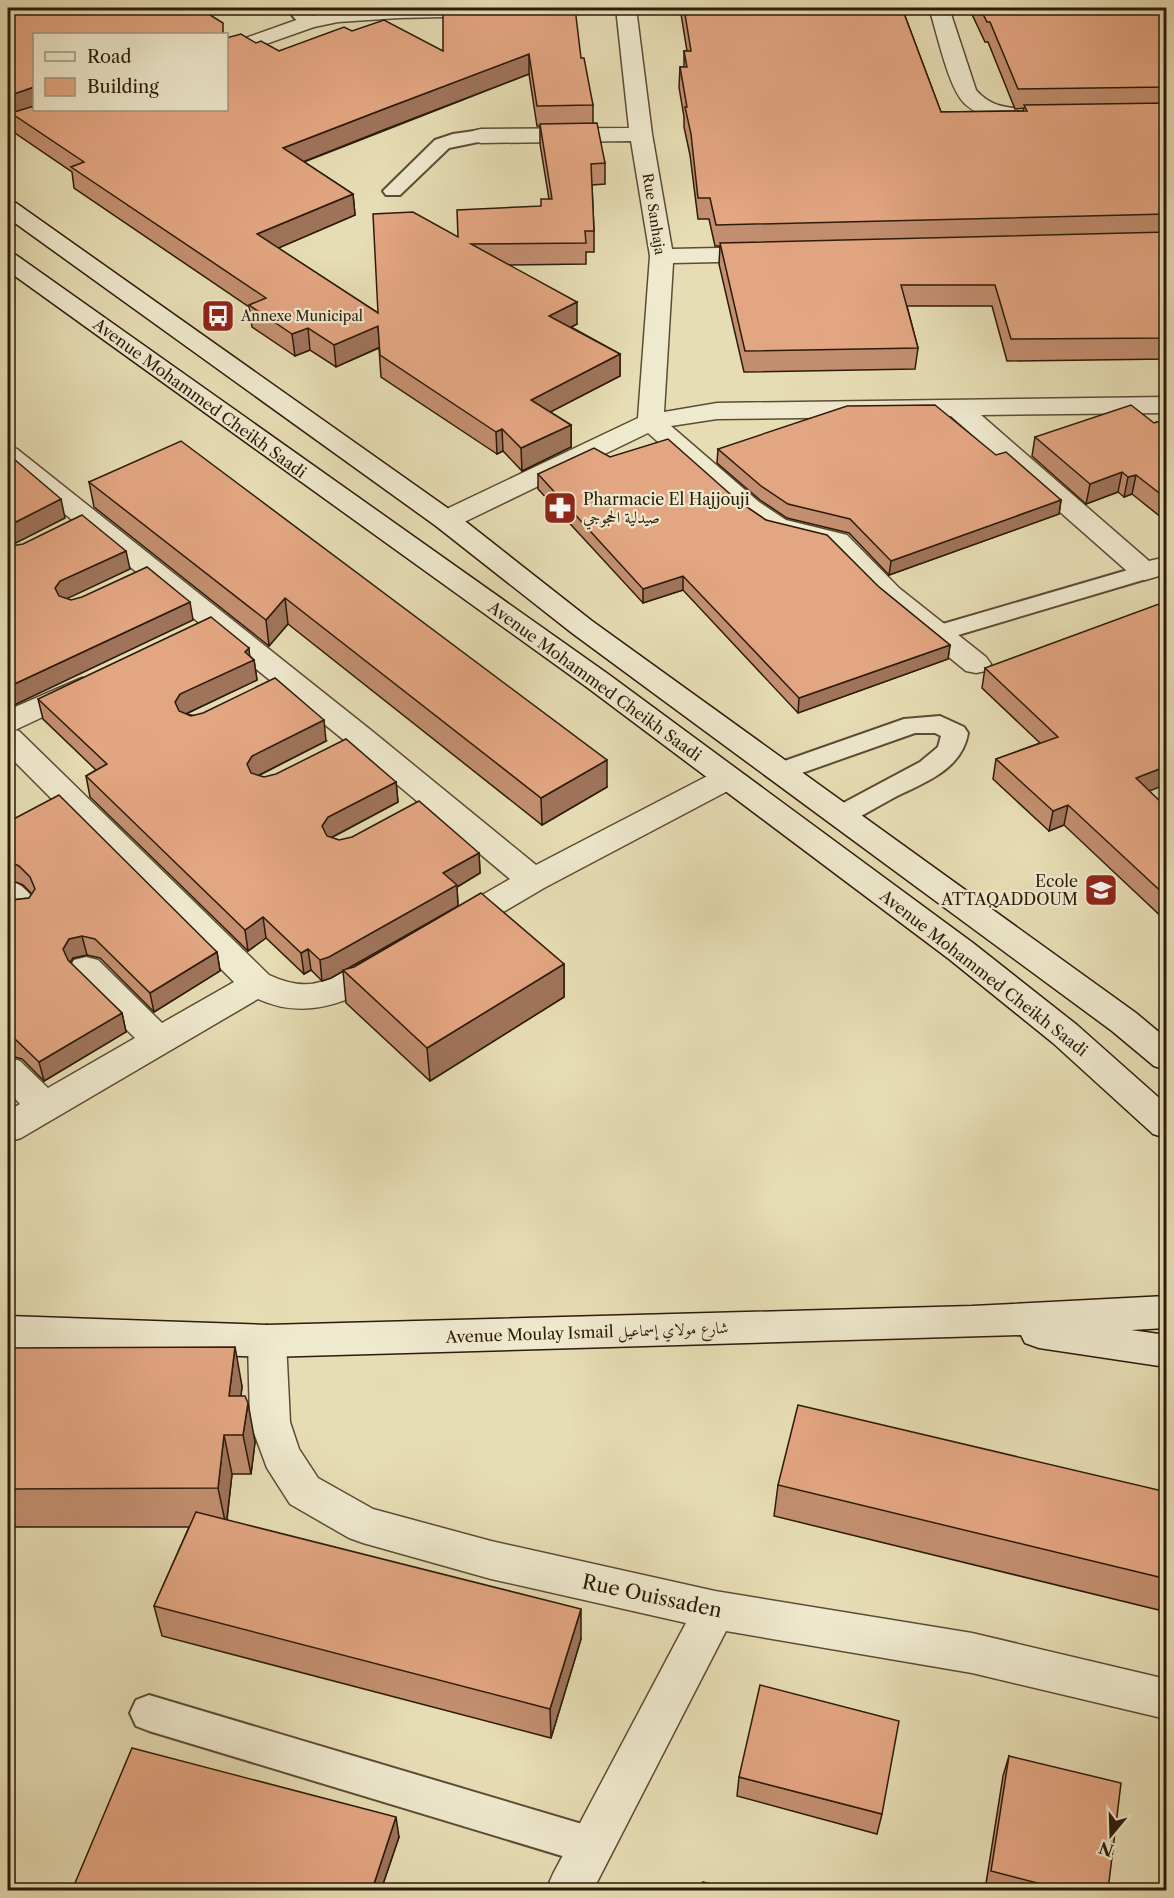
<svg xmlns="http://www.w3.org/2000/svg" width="1174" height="1898" font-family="'Libre Caslon Text',Amiri,serif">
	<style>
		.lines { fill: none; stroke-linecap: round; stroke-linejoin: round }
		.lane-casing { stroke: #5b4c34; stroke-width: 4 }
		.street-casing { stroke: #5b4c34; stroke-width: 3 }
		.secondary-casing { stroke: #2c1b09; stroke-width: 3 }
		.lane { fill: #efe9ce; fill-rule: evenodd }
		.street { fill: #efe9ce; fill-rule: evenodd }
		.secondary { fill: #efe9ce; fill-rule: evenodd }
		.wall { fill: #c38f70; stroke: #2c1b09; stroke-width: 1.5; fill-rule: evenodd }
		.shaded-wall { fill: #9f745b; stroke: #2c1b09; stroke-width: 1.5 }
		.building { fill: #e3a682; stroke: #2c1b09; stroke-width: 1.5 }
		.labels { text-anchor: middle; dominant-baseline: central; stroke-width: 4.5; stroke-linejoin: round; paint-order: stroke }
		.far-street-label { font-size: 14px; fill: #2c1b09; stroke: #efe9ce }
		.far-poi-label { font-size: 14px; fill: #2c1b09; stroke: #efe9ce; text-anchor: start }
		.street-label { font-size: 16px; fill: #2c1b09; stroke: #efe9ce }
		.poi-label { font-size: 16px; fill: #2c1b09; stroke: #efe9ce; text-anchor: start }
		.near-street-label { font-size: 20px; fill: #2c1b09; stroke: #efe9ce }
	</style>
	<rect width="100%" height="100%" fill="#e7ddb4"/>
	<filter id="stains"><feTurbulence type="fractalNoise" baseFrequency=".00333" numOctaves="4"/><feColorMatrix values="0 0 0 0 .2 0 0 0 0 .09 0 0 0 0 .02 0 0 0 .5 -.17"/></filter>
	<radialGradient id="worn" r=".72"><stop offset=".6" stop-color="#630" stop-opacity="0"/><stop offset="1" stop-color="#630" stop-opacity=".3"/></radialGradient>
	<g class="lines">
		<!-- lane casing -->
		<g class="lane-casing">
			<g id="lane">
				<path d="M288,8H305L318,22L315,26C302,29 293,18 288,8Z"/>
				<path d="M481,130L488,132L490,136L488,140L449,148L400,195H386L383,191L435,140L453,134Z"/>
				<path d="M1145,565L1153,567L1157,572L1153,577L938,641L929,638L926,633L929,628Z"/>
				<path d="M940,716L964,727L968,733C962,769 926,782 897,796C882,804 867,813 852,821L842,824L832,821L829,815L832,809L920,762L938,747L941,736L935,733H915L782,780L773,777L769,771L773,765L904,719Z"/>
				<path d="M149,1695L592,1827L606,1832L612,1846L606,1860L592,1865L149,1731L136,1726L130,1713L136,1700Z"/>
			</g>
		</g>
		<!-- street casing -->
		<g class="street-casing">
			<g id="street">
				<path d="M376,8H582L579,12L572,14L399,18L338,22L314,27L226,58V45L302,18L338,10Z"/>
				<path d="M616,8H636L652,134L672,249L765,247L773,249L777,254L773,259L765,261L673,263L664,412L717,403L1166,397V413L981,415L1149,561L1166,557V574L1145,580L1135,578L951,416L717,419L671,426L759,502L786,520L847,535L899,588L986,657L991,664L986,671L976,673L966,671L879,600L827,547L766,532L739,514L648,433L456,526L446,528L436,526L432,520L436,514L638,418L650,256L631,141L481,143L473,141L470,136L473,131L481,129L629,128Z"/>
				<path d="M929,8H949L976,90C995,112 1016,106 1041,112L1044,117L1041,122C1027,125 1012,123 999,120C986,117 975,113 965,104C948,88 937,32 929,8Z"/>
				<path d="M39,110H70L67,115L8,133V120Z"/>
				<path d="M8,447L17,449L372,731L536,865L717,771L728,768L739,771L743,778L739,785L544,888L466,934L454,938L442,934L438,926L442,918L510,879L350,745L8,468Z"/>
				<path d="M82,678L92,680L97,687L92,694L15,730L19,731L269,975C323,1000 336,968 383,954L395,957L400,966C393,978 382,982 371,988C335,1008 297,1017 258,999L21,1138L8,1142V1111L20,1104L8,1091V1057L20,1061L48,1088L135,1038L74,978L69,969L74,960L86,957L98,960L162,1023L234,982L8,755V710Z"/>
				<path d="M8,880C23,884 31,894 38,907L33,915C24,918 15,920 8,912Z"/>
				<path d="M267,1325L281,1330L286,1341L290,1422L299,1449L318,1478L373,1509L491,1541L715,1591L972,1633L1166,1679V1719L972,1673L726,1631L593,1890H546L553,1874L686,1623L491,1579L363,1543L349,1538L290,1504L267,1468L250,1422L248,1341L253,1330Z"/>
			</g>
		</g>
		<!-- secondary casing -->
		<g class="secondary-casing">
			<g id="secondary">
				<path d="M8,201L16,203L456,514L592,621L1136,1013L1166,1038V1070L1154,1066L1112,1031L572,633L436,526L8,218Z"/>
				<path d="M8,253L16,255L608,674L973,943L1077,1025L1166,1104V1138L1153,1134L1053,1043L949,959L588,688L8,271Z"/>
				<path d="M1166,1296V1328L1131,1330L1166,1335V1367L1039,1348L1025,1343L1021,1335L267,1357L8,1348V1316L267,1325L972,1306Z"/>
			</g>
		</g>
		<!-- lane -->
		<use href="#lane" class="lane"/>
		<!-- street -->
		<use href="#street" class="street"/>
		<!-- secondary -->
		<use href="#secondary" class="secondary"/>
	</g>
	<!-- wall -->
	<g class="wall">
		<path d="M8,8L34,34V110L256,43L279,51L352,31L443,51L581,58L593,105V123L605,163V184L592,185L594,231V252H586V264L509,265L577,324L571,327L620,354V376L550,412L571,425V447L522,471L503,451L497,454L381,377L379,348L336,367L310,350L295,356L252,327L249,307L74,188L72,172L15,133L12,116L8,118ZM529,74L537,126H540V144L549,199L541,206L458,237L378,313L278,248L355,215L353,194L304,162Z"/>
		<path d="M680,8H902L941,112L1023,111L1024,108L1015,109L988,42H985L969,8H1167V359L1007,361L992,306H907L918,348L915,369L744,372L719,264L720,246H715L709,219H698L690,155L684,127V117L679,87L680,67H684V51H687Z"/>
		<path d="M1167,419V522L1132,494L1124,497L1118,492L1086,504L1032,456L1035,437L1154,423Z"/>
		<path d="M718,449L996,455L1061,500L1059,514L889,575L849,533L787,518L760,500L717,463Z"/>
		<path d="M610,457L738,501L766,520L879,587L950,645L948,659L798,713L683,590L643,603L538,489V474Z"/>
		<path d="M89,482L607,787L542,825L288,624L269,646L94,507Z"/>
		<path d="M250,656L254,660L257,680L186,714L326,741L258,776L264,777L396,782L398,802L331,838L339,840L479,853L480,873L457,887L458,906L348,968L564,964V997L430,1081L346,1003L343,971L331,978L322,981L311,970L304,974L266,938L248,951L90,797L86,776L96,770L43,719L38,699Z"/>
		<path d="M985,668L1149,791L1167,808V922L1064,825L1049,831L993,779L996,759L1040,743L982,688Z"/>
		<path d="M8,822L217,952L220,971L154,1012L100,958L87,955L73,958L70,963L122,1013L126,1032L44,1081L22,1059L8,1055V898L12,900L29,898L32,894L23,885L8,879Z"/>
		<path d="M8,1348L242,1386L241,1396L255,1442L251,1474H232L227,1520L581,1639L551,1738L162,1636L154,1606L189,1527H8Z"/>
		<path d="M778,1485L1167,1492V1612L774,1516Z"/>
		<path d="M1009,1756L1108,1890H985L1003,1776Z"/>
		<path d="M739,1777L882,1814L877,1834L737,1796Z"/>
		<path d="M399,1837L381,1890H78L75,1883Z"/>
	</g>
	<!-- shaded-wall -->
	<g class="shaded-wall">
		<path d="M529,54V74L386,129L285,169L283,148L384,109Z"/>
		<path d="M34,87V109L11,113L12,116L8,118V96Z"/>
		<path d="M353,194L355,215L260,256L257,234Z"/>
		<path d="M577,302V324L550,338L549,316Z"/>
		<path d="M378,326L380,347L336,367L334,345Z"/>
		<path d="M308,328L310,350L295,356L292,334Z"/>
		<path d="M620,354V376L531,422V400Z"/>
		<path d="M571,425V447L522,471L521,448Z"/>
		<path d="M502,429L503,451L497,454L496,432Z"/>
		<path d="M1122,472L1118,492L1086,504L1090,484Z"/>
		<path d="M1136,475L1132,494L1124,497L1128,477Z"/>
		<path d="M61,499L65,518L8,547V526Z"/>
		<path d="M1061,500L1059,514L889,575L891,561Z"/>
		<path d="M126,551L130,569L64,600L59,607L55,588L60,581Z"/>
		<path d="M683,576V590L643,603V589Z"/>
		<path d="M285,598L288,624L269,646L266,620Z"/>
		<path d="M190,602L193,620L8,708V687Z"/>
		<path d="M950,645L948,659L798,713L799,698Z"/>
		<path d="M249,648L250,661L254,660L257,680L183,715L178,723L175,702L180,694L245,652Z"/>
		<path d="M324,720L326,741L255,777L250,785L247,764L252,756Z"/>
		<path d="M607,760V787L542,825L541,798Z"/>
		<path d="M1167,766V784L1132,798L1136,778Z"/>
		<path d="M396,782L398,802L330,838L324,847L322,826L328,817Z"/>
		<path d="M1068,805L1064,825L1049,831L1053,811Z"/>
		<path d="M479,853L480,873L457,887L458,906L331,978L322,981L320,960L443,873Z"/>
		<path d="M263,917L266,938L248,951L245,930Z"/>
		<path d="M82,936L87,955L73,958L67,968L63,949L69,939Z"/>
		<path d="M308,949L311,970L304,974L301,953Z"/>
		<path d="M217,952L220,971L154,1012L150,993Z"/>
		<path d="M564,964V997L430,1081L427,1048Z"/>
		<path d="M122,1013L126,1032L44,1081L39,1062Z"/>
		<path d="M235,1347L242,1386L237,1435L229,1396Z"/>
		<path d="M248,1403L255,1442L251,1474L243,1435Z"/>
		<path d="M224,1435L232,1474L226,1526L218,1488Z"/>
		<path d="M581,1609V1639L551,1738L550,1709Z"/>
		<path d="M396,1817L399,1837L381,1890H372Z"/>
	</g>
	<!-- building -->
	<g class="building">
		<path d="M8,8H199L223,23V34H34V87L8,96Z"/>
		<path d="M443,8H575L581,58H584L593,105L537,106L529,54L384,109L283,148L353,194L257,234L378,313L373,214L413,212L458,237L457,210L541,206V199H552L540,124L597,123L605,163L591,164L594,231H585L586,243L471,244L577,302L549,316L620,354L531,400L571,425L521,448L502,429L496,432L380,355L378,326L334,345L308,328L292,334L249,305L266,298L71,167L84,162L11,113L34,106V110H226V38L241,34L256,43L261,41L279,51L344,27L352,31L384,20L443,51Z"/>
		<path d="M684,8H902L941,112L1027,111L1024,105L1167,103V214L716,225L710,198H698L691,134L685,107H687L680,67H687L684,51H691Z"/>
		<path d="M980,8H1167V87L1018,89L990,22H987Z"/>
		<path d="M1167,232V338L1011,339L995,285H901L918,348L745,351L720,243Z"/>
		<path d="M935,405L996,455L1006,452L1061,500L891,561L850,519L788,504L761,486L718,449L847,406Z"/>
		<path d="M1131,405L1154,423L1167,419V499L1136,475L1128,477L1122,472L1090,484L1035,437Z"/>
		<path d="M668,439L738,501L766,520L827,535L879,587L950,645L799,698L683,576L643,589L538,474L594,448L610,457Z"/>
		<path d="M181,441L607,760L541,798L285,598L266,620L89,482Z"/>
		<path d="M8,454L61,499L8,526Z"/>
		<path d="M82,515L126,551L60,581L55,588L59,596L71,600L82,597L147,567L190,602L8,687V545L11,546L23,544Z"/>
		<path d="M1167,601V766L1136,778L1167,808V897L1068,805L1053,811L996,759L1058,737L985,668Z"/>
		<path d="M211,617L249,648L245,652L254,660L180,694L175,702L179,711L191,716L203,713L275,678L324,720L252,756L247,764L251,773L264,777L276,774L346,739L396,782L328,817L322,826L327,836L339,840L352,837L419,801L479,853L443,873L457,885L329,957L320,960L308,949L301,953L263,917L245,930L86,776L107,764L38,699Z"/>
		<path d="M59,795L217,952L150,993L95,939L82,936L69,939L63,949L68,960L122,1013L39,1062L16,1040L8,1038V898L12,900L29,898L35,889L30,877L19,866L8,861V822Z"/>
		<path d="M481,893L564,964L427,1048L343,970L354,967Z"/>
		<path d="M235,1347L229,1396H245L248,1403L243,1435H224L218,1488L8,1489V1348Z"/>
		<path d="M798,1405L1167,1492V1579L778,1485Z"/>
		<path d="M196,1512L581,1609L550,1709L154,1606Z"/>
		<path d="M760,1685L899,1721L882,1814L739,1777Z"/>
		<path d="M132,1748L396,1817L372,1890H101L75,1883Z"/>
		<path d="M1009,1756L1121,1783L1108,1890H1064L991,1871Z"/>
		<path d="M703,1882L734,1890H701Z"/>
	</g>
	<!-- icons -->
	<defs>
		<g id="bus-square" transform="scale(1.725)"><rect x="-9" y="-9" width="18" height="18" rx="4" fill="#8f2418" stroke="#efe9ce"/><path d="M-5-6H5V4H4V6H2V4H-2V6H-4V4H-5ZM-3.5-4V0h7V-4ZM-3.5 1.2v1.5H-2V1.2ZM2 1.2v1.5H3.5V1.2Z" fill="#fff"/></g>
		<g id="pharmacy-square" transform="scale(1.725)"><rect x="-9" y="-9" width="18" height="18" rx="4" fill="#8f2418" stroke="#efe9ce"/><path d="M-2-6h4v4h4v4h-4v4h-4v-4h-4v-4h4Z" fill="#fff"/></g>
		<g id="school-square" transform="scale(1.725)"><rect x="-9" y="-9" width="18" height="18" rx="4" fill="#8f2418" stroke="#efe9ce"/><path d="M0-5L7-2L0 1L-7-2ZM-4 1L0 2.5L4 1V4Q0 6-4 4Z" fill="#fff"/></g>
	</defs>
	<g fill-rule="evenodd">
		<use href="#bus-square" x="218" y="316"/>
		<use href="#pharmacy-square" x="560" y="508"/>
		<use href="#school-square" x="1101" y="890"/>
	</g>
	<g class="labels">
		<!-- far-street labels -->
		<g class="far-street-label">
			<text transform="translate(654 214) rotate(81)">Rue Sanhaja</text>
		</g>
		<!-- far-poi labels -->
		<g class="far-poi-label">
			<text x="241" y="316">Annexe Municipal</text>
		</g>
		<!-- street labels -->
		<g class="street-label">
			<text transform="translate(200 398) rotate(36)">Avenue Mohammed Cheikh Saadi</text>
			<text transform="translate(595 681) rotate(36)">Avenue Mohammed Cheikh Saadi</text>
			<text transform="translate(984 973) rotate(38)">Avenue Mohammed Cheikh Saadi</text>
			<text transform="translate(587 1332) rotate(-2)">Avenue Moulay Ismail شارع مولاي إسماعيل</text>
		</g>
		<!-- poi labels -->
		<g class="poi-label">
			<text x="583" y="499">Pharmacie El Hajjouji<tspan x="583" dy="18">صيدلية الحجوجي</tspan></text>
			<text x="1078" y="881" text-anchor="end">Ecole<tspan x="1078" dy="18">ATTAQADDOUM</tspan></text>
		</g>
		<!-- near-street labels -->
		<g class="near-street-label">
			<text transform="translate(652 1596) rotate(12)">Rue Ouissaden</text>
		</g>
	</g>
	<!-- margin -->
	<rect width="1174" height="1898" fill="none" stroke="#e7ddb4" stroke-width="30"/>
	<rect x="9" y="9" width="1156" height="1880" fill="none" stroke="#2c1b09" stroke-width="3"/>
	<rect x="15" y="15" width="1144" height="1868" fill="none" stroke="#2c1b09" stroke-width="1.5"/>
	<!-- legend -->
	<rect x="33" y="33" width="195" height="78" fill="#efe9ce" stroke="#a1977f" stroke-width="1.5"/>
	<rect x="45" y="52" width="30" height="9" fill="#efe9ce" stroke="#a1977f" stroke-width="1.5"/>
	<text x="87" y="63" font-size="18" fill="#2c1b09">Road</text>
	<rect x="45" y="78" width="30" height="18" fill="#e3a682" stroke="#a1977f" stroke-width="1.5"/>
	<text x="87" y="93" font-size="18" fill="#2c1b09">Building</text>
	<!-- north arrow -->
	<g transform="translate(1111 1835) rotate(199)" stroke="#efe9ce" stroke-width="4.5" paint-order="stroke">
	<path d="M0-4.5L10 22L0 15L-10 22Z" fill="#2c1b09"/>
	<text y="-9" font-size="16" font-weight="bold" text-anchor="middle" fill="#2c1b09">N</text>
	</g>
	<rect width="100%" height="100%" filter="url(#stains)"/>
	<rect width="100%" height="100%" fill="url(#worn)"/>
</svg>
